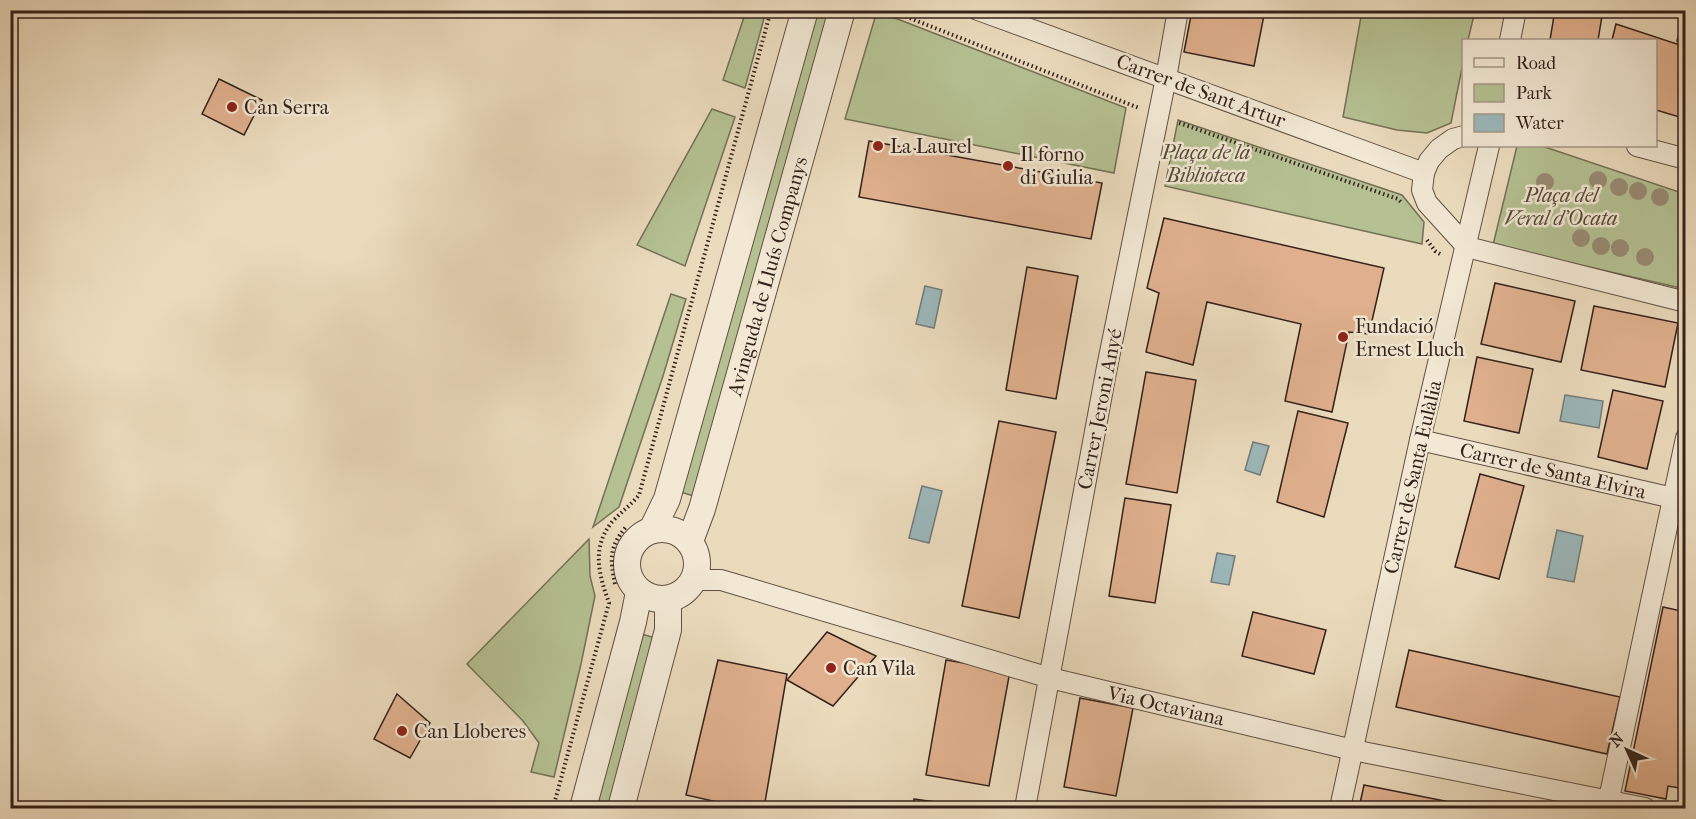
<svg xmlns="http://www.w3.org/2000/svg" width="1696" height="819" font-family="'IM FELL French Canon',serif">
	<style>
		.green { fill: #b5c193; stroke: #747156; stroke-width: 1.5 }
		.water { fill: #9cb8bb; stroke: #727c7b; stroke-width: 1.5 }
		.building { fill: #e0b08e; stroke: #33211a; stroke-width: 1.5 }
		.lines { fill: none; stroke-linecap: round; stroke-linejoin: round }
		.minor-casing { stroke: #615043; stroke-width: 22 }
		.tertiary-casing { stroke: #615043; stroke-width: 28 }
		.path { stroke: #33211a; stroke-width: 4; stroke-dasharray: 1.5 3; stroke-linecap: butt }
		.minor { stroke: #f2e8d4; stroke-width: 20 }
		.tertiary { stroke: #f2e8d4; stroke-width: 26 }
		.tree { fill: #988b74 }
		.poi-dot { fill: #8f2418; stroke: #f2e8d4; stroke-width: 2 }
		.labels { text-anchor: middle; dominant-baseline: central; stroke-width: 5; stroke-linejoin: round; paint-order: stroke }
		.street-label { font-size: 20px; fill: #33211a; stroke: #f2e8d4 }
		.poi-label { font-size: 20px; fill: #33211a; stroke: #f2e8d4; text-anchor: start }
		.park-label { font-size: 20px; font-style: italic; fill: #544938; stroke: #f2e8d4 }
	</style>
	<rect width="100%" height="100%" fill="#ebdbbd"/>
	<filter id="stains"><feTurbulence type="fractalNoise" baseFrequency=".00333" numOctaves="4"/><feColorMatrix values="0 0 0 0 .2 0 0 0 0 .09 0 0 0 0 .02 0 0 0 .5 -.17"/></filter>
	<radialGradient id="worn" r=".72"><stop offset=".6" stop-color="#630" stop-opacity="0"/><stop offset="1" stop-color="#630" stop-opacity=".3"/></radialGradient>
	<!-- green -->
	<g class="green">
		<path d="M746,11H766L745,88L723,80Z"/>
		<path d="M812,11H835L697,497L677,491Z"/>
		<path d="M877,11L1126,108L1114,173L845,119Z"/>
		<path d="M1362,11H1475L1468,40H1464L1463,63L1451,123L1427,133L1397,130L1343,117Z"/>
		<path d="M712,109L735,117L685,266L637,245Z"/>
		<path d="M1178,120L1402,195L1424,222L1422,244L1165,186Z"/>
		<path d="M1517,146H1542L1685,194V289L1493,245Z"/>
		<path d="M671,294L686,299L663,376L619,507L593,527Z"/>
		<path d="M589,539L590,576L595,596L581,664L554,777L531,772L539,743L523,721L467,664Z"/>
		<path d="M638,633L659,639L613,808H591Z"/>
	</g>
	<!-- water -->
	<g class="water">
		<path d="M925,286L942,290L934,328L916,324Z"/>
		<path d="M1565,395L1603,401L1599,428L1560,421Z"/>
		<path d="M1253,442L1269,446L1260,475L1245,470Z"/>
		<path d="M922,486L942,491L929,543L909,538Z"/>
		<path d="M1557,530L1583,536L1574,582L1547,577Z"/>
		<path d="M1217,553L1235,556L1229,585L1211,582Z"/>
	</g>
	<!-- building -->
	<g class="building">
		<path d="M1192,10H1265L1254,66L1184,52Z"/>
		<path d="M1555,10H1603L1598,40H1550Z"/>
		<path d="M1685,10H1686V44L1677,41Z"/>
		<path d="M1616,24L1686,47V119L1656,110V40H1612Z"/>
		<path d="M219,79L262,100L244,135L202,114Z"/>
		<path d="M869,141L1102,183L1091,239L859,197Z"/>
		<path d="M1164,218L1384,268L1369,334L1349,332L1332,412L1285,401L1301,324L1207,302L1193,365L1146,352L1159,293L1147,288Z"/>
		<path d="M1027,267L1078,276L1056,399L1006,390Z"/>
		<path d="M1495,283L1575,301L1561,362L1481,344Z"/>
		<path d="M1594,306L1678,323L1665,387L1581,370Z"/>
		<path d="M1477,357L1533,369L1519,433L1464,421Z"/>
		<path d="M1146,372L1196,380L1177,493L1126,484Z"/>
		<path d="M1613,390L1663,401L1647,469L1598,457Z"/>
		<path d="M1298,411L1348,423L1324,517L1277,502Z"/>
		<path d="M999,421L1056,432L1019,618L962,606Z"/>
		<path d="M1480,474L1524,486L1499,579L1455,567Z"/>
		<path d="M1125,498L1171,505L1155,603L1109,596Z"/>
		<path d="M1663,607L1686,612V789L1668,786L1666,799L1625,791Z"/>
		<path d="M1253,612L1326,630L1314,674L1242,656Z"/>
		<path d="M827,632L876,656L833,706L787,680Z"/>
		<path d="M1409,650L1620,697L1607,754L1396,707Z"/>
		<path d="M718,660L787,674L764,808H744L686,795Z"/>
		<path d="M946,660L1010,671L989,786L926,775Z"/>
		<path d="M397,694L430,723L410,758L374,739Z"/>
		<path d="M1080,698L1133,708L1116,796L1064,787Z"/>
		<path d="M1364,785L1480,808H1359Z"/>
		<path d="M914,799L979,808H912Z"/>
	</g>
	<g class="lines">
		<!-- minor casing -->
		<g class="minor-casing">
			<g id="minor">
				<path d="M978,10L1424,173"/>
				<path d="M1510,40L1516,10"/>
				<path d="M1464,136L1453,139L1439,149L1429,161L1424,173L1422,190L1427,203L1467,247L1686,302"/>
				<path d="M1637,146L1686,159"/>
				<path d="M1420,440L1686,501"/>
				<path d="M694,580H721L1050,678L1353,750L1645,808"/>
				<path d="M1025,808L1107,367L1166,78L1178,10"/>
				<path d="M1340,808L1420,440L1489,146"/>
				<path d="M1607,808L1686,438"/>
			</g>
		</g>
		<!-- tertiary casing -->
		<g class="tertiary-casing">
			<g id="tertiary">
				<circle cx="662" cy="564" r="35"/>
				<path d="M652,530L667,499L805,10"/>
				<path id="s1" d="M690,541L702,509L842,10"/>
				<path d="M583,808L633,622L639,592"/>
				<path d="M621,808L668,630V599"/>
			</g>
		</g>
		<!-- path -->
		<g class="path">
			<path d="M889,10L1139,108"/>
			<path d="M946,10L957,14"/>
			<path d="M1179,123L1398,199L1401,202"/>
			<path d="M1427,240L1435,251L1440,254"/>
			<path d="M615,584C610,559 609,547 626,527"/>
			<path d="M553,808L609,603C599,575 591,548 612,522C621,512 631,505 639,495L771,10"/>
		</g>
		<!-- minor -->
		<use href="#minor" class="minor"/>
		<!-- tertiary -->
		<use href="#tertiary" class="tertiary"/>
	</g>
	<!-- trees -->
	<g class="tree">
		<circle cx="1598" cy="180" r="9"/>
		<circle cx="1545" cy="182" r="9"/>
		<circle cx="1619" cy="187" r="9"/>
		<circle cx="1638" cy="191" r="9"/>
		<circle cx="1660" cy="197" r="9"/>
		<circle cx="1581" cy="238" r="9"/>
		<circle cx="1601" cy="246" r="9"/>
		<circle cx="1620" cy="248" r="9"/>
		<circle cx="1645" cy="257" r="9"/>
	</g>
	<!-- markers -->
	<g class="poi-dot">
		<circle cx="232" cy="107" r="6"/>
		<circle cx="878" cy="146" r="6"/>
		<circle cx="1008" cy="166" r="6"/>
		<circle cx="1343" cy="337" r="6"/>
		<circle cx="831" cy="668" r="6"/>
		<circle cx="402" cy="731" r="6"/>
	</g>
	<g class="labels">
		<!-- street labels -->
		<g class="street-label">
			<text transform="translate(1201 91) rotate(20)">Carrer de Sant Artur</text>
			<text stroke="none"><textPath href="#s1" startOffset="276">Avinguda de Lluís Companys</textPath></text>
			<text transform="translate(1100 409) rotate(-79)">Carrer Jeroni Anyé</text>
			<text transform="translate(1553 471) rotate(13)">Carrer de Santa Elvira</text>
			<text transform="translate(1413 477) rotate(-77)">Carrer de Santa Eulàlia</text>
			<text transform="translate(1166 706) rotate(13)">Via Octaviana</text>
		</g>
		<!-- poi labels -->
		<g class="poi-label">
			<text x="244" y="107">Can Serra</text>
			<text x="890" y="146">La Laurel</text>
			<text x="1020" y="154">Il forno<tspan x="1020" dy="23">di Giulia</tspan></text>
			<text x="1355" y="326">Fundació<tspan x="1355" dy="23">Ernest Lluch</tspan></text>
			<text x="843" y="668">Can Vila</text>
			<text x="414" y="731">Can Lloberes</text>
		</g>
		<!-- park labels -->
		<g class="park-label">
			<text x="1206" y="152">Plaça de la<tspan x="1206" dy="23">Biblioteca</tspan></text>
			<text x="1561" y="195">Plaça del<tspan x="1561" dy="23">Veral d'Ocata</tspan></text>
		</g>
	</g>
	<!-- margin -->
	<rect width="1696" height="819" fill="none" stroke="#ebdbbd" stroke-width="36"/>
	<rect x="12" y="12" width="1672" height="795" fill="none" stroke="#33211a" stroke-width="3"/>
	<rect x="18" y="18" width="1660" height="783" fill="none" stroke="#33211a" stroke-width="1.5"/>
	<!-- legend -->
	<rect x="1462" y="39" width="195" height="108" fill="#f2e8d4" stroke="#a6988a" stroke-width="1.5"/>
	<rect x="1474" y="58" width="30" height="9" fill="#f2e8d4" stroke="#a6988a" stroke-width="1.5"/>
	<text x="1516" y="69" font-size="18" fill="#33211a">Road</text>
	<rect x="1474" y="84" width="30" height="18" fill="#b5c193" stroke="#a6988a" stroke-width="1.5"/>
	<text x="1516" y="99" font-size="18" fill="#33211a">Park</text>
	<rect x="1474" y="114" width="30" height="18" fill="#9cb8bb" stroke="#a6988a" stroke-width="1.5"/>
	<text x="1516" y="129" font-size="18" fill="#33211a">Water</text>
	<!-- north arrow -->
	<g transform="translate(1627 750) rotate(315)" stroke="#f2e8d4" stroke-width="4.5" paint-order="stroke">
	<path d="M0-4.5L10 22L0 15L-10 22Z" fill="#33211a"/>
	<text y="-9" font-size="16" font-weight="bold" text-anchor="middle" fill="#33211a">N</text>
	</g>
	<rect width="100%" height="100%" filter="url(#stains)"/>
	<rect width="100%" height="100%" fill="url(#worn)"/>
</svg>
